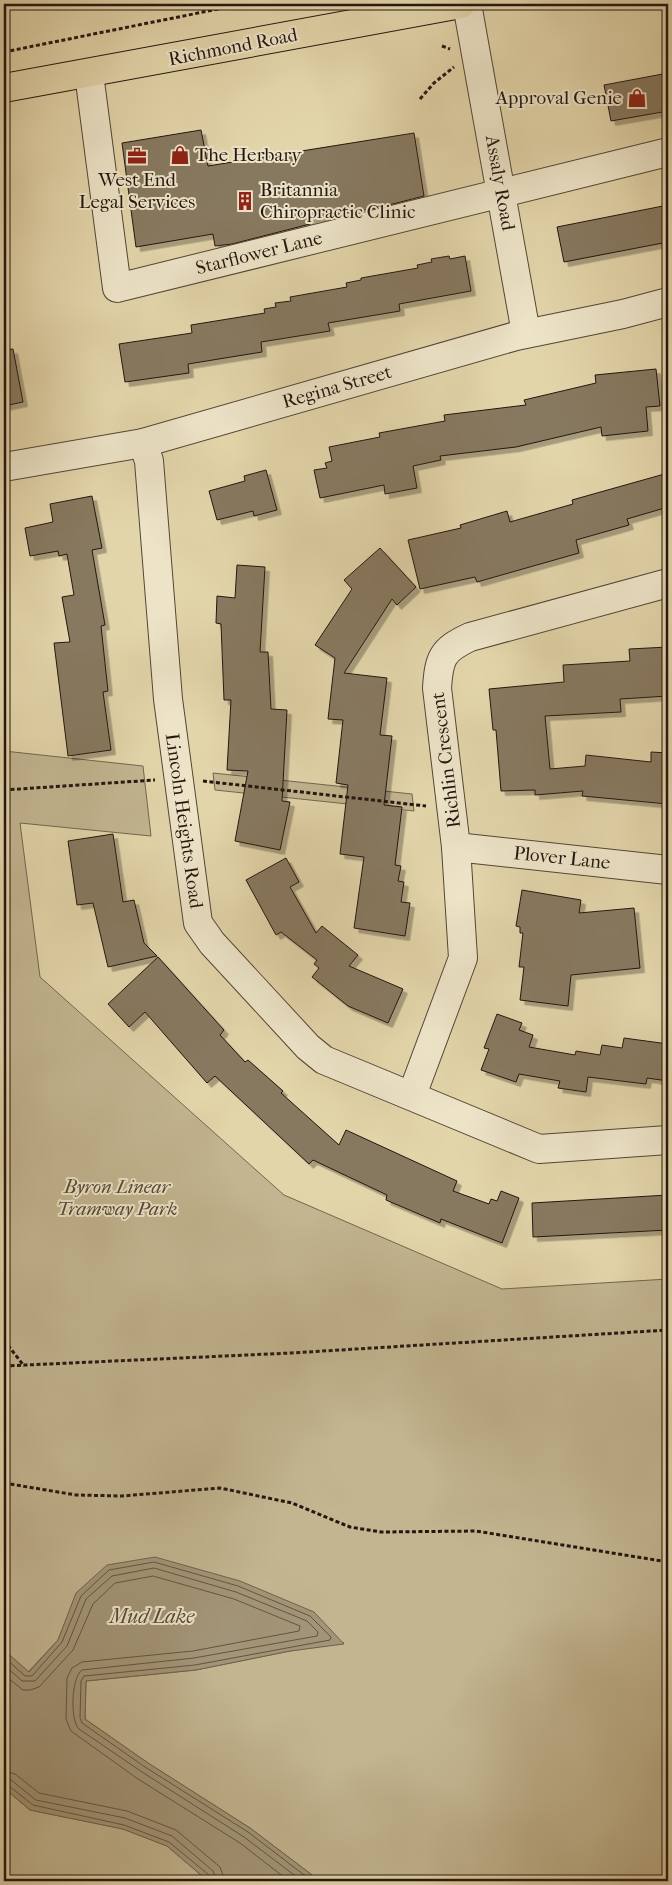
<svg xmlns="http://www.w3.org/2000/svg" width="672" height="1885" font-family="'IM FELL French Canon',serif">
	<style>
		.green { fill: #c2b590; stroke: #726650 }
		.water { fill: #a29476; stroke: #6f624d }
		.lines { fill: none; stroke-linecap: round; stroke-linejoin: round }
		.shore { stroke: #625543; stroke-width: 1 }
		.building { fill: #877960; stroke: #231610; filter: url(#shadow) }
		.minor-casing { stroke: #534636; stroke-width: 30 }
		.major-casing { stroke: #231610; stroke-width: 30 }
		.path { stroke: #231610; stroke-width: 3; stroke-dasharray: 4 2.5; stroke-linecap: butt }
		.minor { stroke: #ede4c8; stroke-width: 28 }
		.major { stroke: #e3d5aa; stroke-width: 28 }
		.labels { text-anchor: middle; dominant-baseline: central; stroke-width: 4; stroke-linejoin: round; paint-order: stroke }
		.street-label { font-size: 19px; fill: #231610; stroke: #ede4c8 }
		.poi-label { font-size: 19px; fill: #231610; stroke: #ede4c8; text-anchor: start }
		.park-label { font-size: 19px; font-style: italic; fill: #534636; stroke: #ede4c8 }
		.water-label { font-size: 20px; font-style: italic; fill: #564839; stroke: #ede4c8 }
	</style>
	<defs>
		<filter id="shadow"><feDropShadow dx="4.5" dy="4.5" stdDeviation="0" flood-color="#0004"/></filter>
	</defs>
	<rect width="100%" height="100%" fill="#e3d5aa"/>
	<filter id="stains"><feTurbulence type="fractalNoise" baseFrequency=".004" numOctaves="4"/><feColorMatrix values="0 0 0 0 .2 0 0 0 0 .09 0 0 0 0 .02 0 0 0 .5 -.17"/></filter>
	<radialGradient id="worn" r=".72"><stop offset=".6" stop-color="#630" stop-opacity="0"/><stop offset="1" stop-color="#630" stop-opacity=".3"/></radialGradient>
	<!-- green -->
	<g class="green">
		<path d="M4,751L143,766L151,836L20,823L40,977L284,1195L502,1289L668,1279V1881H320L250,1828L148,1763L85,1719L86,1681L196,1670L290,1651L344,1643L77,1593L58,1640L28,1672L4,1650V1320L10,1319H4Z"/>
		<path d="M213,773L412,794L414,811L215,790Z"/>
		<path d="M4,1788L30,1810L123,1829L167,1846L208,1881H4Z"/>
	</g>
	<!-- water -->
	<path class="water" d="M155,1557L240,1581L314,1612L344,1644L290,1651L196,1670L86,1681L85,1719L148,1763L250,1828L320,1881H208L167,1846L123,1829L30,1810L4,1788V1650L29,1672L58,1640L76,1593L107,1565Z"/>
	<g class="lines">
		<!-- shore -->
		<g class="shore">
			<path d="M4,1657L25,1676H32L62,1642L81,1596L109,1570L154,1562L238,1586L310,1616L331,1637L330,1640L195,1665L84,1676L81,1681L80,1718L82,1723L145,1767L248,1832L312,1881"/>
			<path d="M4,1665L22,1681H35L67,1646L86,1599L112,1576L154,1568L236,1592L307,1621L318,1632L317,1636L194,1658L82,1670C71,1678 70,1720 79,1729L142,1772L244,1837L302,1881"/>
			<path d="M4,1675L23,1690H30L39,1687L73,1650L93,1604L115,1583L153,1576L234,1599L300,1626L299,1631L193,1651L82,1662L72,1668L67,1678L66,1719L71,1731L138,1779L240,1843L289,1881"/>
			<path d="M4,1771L15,1774L39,1793L127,1811L176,1830L220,1867L225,1881"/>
			<path d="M4,1779L11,1780L36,1800L125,1818L172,1836L213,1871L217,1881"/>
			<path d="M4,1785L9,1786L33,1805L124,1825L169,1842L209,1875L211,1881"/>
		</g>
	</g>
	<!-- building -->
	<g class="building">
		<path d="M668,73V111L611,121L604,85Z"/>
		<path d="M201,130L208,166L414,133L424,196L377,208L309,219L310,224L232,244L215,246L213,234L136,247L122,143Z"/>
		<path d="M668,205V242L564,262L557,227Z"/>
		<path d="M449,256L450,259L465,256L471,291L399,304L400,311L328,323L330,331L261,342L262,352L188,364L189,373L125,382L119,344L192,333L191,325L265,313L264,309L276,307L275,303L291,301L290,297L347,287L346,283L361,280V278L418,268L417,265L432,262L431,259Z"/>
		<path d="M13,349L23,402L4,406V350Z"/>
		<path d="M656,369L660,406L646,407L648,431L602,436L601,427L516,447L440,456L441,460L413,466L417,488L385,494L384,485L320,498L314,470L327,468L325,463L332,461L329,447L380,437L379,433L445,421L444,415L526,405L524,400L596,383L595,375Z"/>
		<path d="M266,470L277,510L254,516L253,511L217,520L209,491L245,481L244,476Z"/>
		<path d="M668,473V507L627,519L629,525L576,540L579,553L477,582L475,577L420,589L408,540L461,528L460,525L507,511L510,522L573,504L572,500Z"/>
		<path d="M92,496L102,548L92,550L105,625L101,626L108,691L103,692L111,750L68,756L54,643L70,642L62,597L74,595L67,554L59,556L58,551L30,556L25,528L53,522L50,504Z"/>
		<path d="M380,548L416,587L397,605L392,599L344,673L387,678L380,735L392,736L384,805L402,807L395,865L401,866L398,881L404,882L401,902L410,903L405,936L354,928L364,857L340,854L348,785L336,783L343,720L328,719L335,658L315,645L352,589L344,580Z"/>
		<path d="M237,565L265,567L260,652H268L271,709L287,710L282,801L290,802L280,850L235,841L248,771L227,770L231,700H224L221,624L216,623L217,596L235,598Z"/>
		<path d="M668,647V696L620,699L621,712L545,716L550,769L585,766L586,755L651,762V752L668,753V804L582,796L583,791L535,795V790L501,791L496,730H493L489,689L564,682L563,665L630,661L629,649Z"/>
		<path d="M113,834L123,902L134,900L144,943L157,956L108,967L93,903L77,905L68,841Z"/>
		<path d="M286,858L299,882L290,887L316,933L322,926L358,955L349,966L403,989L388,1023L348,1006L312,977L319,968L314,964L317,960L281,932L276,935L246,880Z"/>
		<path d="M522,890L581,900L579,913L634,908L640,968L571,975L568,1006L520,1000L524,967H519L523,933H520V927L516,926Z"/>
		<path d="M158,957L224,1030L220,1035L245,1062L248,1060L283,1091L281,1093L339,1145L346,1130L457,1181L453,1191L489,1204L491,1199L497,1201L501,1191L519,1198L502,1243L441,1219L440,1223L386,1200L387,1195L313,1160L309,1164L215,1076L207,1083L145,1012L129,1027L108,1004Z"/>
		<path d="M497,1014L522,1023L519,1030L533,1035L529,1047L575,1055L576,1051L600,1055L602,1045L622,1048L624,1038L668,1044V1081L647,1078L646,1084L588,1077L586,1092L558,1088L560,1081L519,1074L516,1082L481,1070L489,1049L484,1048Z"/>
		<path d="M668,1195V1230L533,1237L532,1203Z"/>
	</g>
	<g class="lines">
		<!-- minor casing -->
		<g class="minor-casing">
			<g id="minor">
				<path d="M467,4L526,333"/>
				<path d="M89,74L117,288L668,152"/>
				<path d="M143,443L149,461L168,699L198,923L212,943L308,1047L324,1060L539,1149L668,1140"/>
				<path d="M4,467L143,443L516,336L623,314L668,302"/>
				<path d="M456,847L668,870"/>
				<path d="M412,1095L463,958L456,847L437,688C439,658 442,650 470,637L668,583"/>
			</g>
		</g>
		<!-- major casing -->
		<g class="major-casing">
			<path id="major" d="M4,88L461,4"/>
		</g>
		<!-- path -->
		<g class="path">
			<path d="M442,46L450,49"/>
			<path d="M4,52L243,4"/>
			<path d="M420,99L434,83L454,67"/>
			<path d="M203,781L426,806"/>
			<path d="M4,790L155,780"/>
			<path d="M4,1340L24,1366"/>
			<path d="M4,1366L291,1353L668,1330"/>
			<path d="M4,1483L76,1495L122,1496L220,1488L292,1503L350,1527L381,1532L476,1531L668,1562"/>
		</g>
		<!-- minor -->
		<use href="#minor" class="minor"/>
		<!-- major -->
		<use href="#major" class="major"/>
	</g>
	<!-- icons -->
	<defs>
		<g id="shop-bare" transform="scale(1.5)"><path d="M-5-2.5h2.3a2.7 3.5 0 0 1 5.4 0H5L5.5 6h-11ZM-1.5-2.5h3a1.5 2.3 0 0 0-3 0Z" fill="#8f2418" stroke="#ede4c8" stroke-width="2.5" paint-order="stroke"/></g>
		<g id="office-bare" transform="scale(1.5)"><path d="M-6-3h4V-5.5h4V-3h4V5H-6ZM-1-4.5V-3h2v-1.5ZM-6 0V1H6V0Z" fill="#8f2418" stroke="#ede4c8" stroke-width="2.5" paint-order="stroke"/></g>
		<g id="building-bare" transform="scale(1.5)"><path d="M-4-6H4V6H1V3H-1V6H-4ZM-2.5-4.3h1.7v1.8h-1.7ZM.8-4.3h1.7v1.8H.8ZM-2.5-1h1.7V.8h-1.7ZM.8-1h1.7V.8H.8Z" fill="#8f2418" stroke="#ede4c8" stroke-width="2.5" paint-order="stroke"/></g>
	</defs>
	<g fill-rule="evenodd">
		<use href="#shop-bare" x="637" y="98"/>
		<use href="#shop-bare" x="180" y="155"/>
		<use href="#office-bare" x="137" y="156"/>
		<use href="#building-bare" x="245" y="201"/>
	</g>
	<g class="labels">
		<!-- street labels -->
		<g class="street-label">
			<text transform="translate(233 47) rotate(-11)">Richmond Road</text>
			<text transform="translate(500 183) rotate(80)">Assaly Road</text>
			<text transform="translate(259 253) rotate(-14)">Starflower Lane</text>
			<text transform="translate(337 387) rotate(-16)">Regina Street</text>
			<text transform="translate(446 760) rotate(-97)">Richlin Crescent</text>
			<text transform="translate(184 821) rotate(82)">Lincoln Heights Road</text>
			<text transform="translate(562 858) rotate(6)">Plover Lane</text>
		</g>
		<!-- poi labels -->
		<g class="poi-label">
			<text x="622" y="98" text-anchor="end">Approval Genie</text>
			<text x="195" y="155">The Herbary</text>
			<text x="137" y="180" text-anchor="middle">West End<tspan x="137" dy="22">Legal Services</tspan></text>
			<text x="260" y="190">Britannia<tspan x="260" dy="22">Chiropractic Clinic</tspan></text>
		</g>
		<!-- park labels -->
		<g class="park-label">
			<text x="117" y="1187">Byron Linear<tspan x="117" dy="22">Tramway Park</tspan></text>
		</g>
		<!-- water labels -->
		<g class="water-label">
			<text x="152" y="1616">Mud Lake</text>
		</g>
	</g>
	<!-- margin -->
	<rect width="672" height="1885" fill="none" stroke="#e3d5aa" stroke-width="20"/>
	<rect x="5" y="5" width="662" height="1875" fill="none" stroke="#231610" stroke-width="2.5"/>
	<rect x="10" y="10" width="652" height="1865" fill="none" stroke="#231610"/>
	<rect width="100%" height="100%" filter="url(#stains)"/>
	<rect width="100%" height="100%" fill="url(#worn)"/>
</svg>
